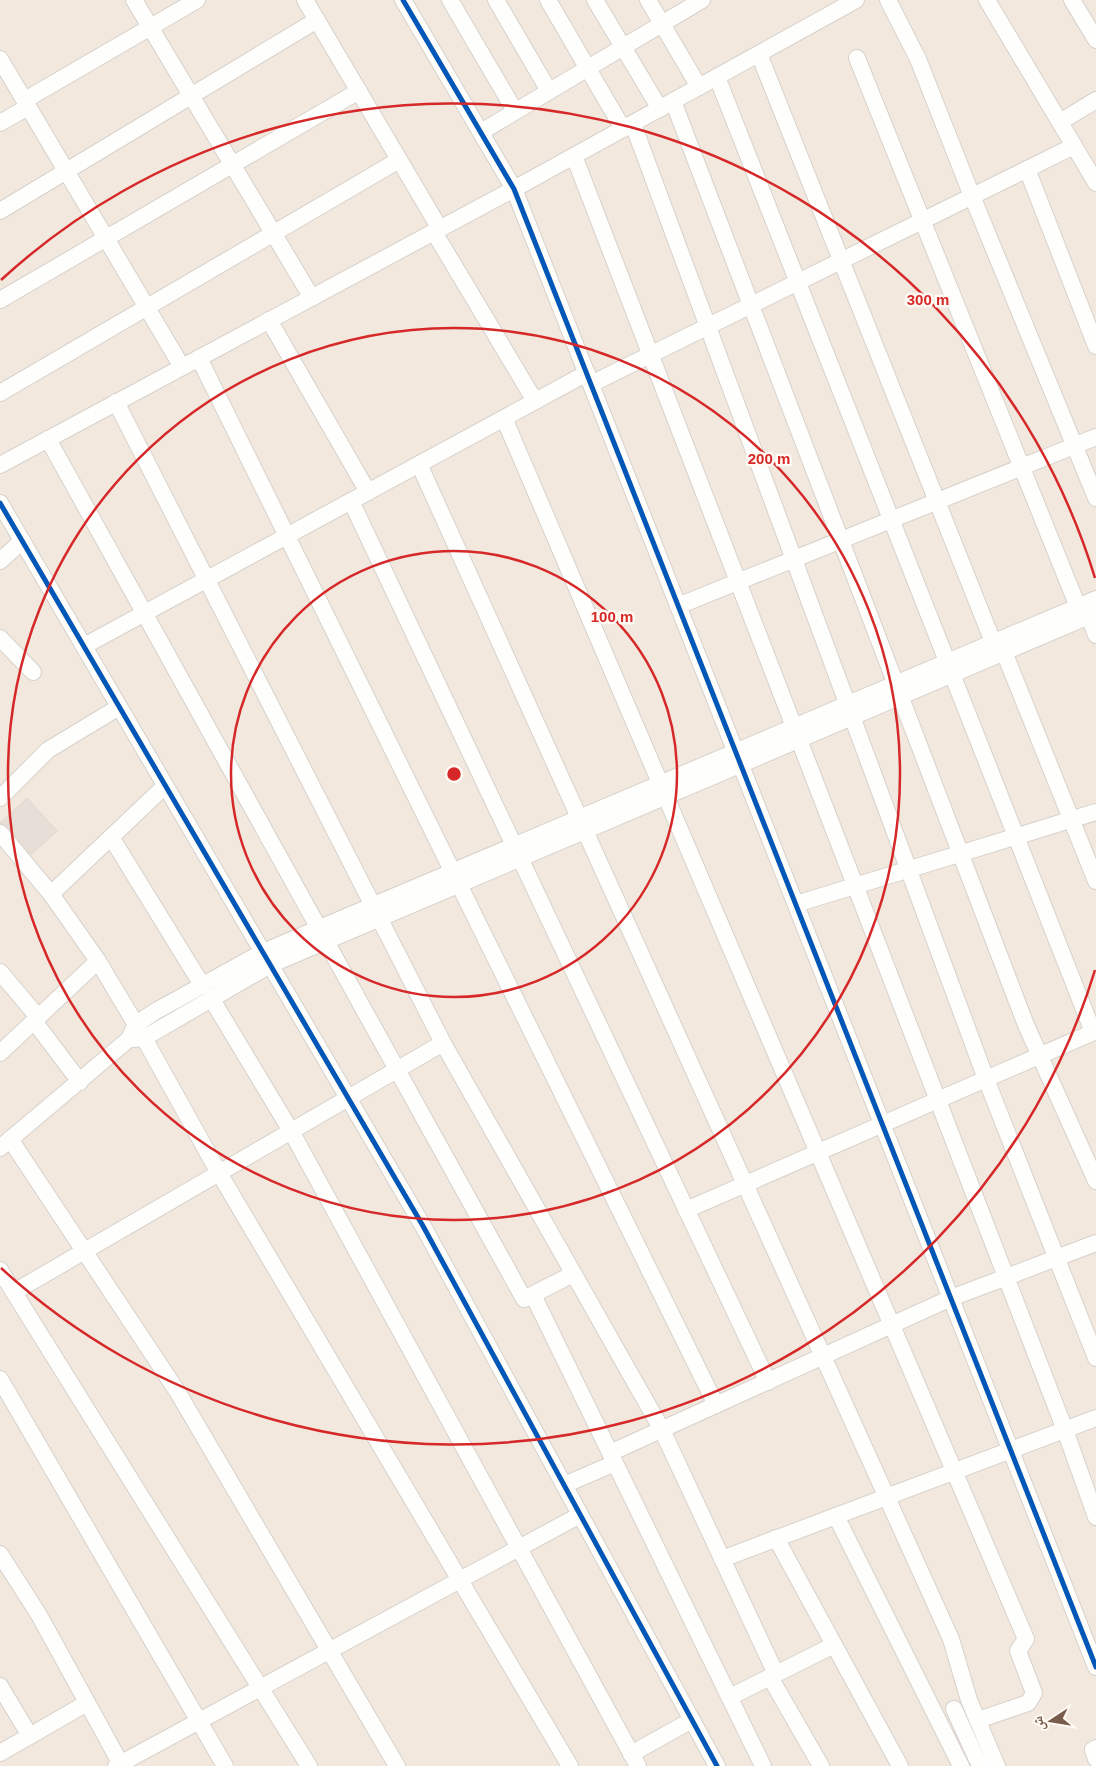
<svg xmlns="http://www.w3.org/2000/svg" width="1096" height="1766" font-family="Helvetica,'Noto Naskh Arabic',sans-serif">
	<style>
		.residential { fill: #f2e8de }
		.building { fill: #e6ded7; stroke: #e2d8d2 }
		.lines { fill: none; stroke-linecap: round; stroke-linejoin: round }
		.minor-casing { stroke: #d7d1cb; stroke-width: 18 }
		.minor { stroke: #fefefd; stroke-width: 16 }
		.cycleway-casing { stroke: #fffaf3; stroke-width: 8 }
		.cycleway { stroke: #0057b8; stroke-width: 5 }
		.ring { fill: none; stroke: #d62828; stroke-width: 2.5 }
		.centre { fill: #d62828; stroke: #fffaf3; stroke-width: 2.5 }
		.ring-label { font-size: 15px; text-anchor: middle; font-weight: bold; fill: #d62828; stroke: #fffaf3; stroke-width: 5; stroke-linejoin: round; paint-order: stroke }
	</style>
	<rect width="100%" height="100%" fill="#f9f5f0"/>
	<!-- residential -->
	<rect class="residential" x="0" y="0" width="1096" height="1766"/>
	<!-- building -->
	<path class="building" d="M27,798L57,831L31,855L8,827L0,823Z"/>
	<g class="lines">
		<!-- minor casing -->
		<g class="minor-casing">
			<g id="minor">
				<path d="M134,0L312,298"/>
				<path d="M305,0L440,229"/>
				<path d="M403,0L514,189L1096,1667"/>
				<path d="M450,0L515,111"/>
				<path d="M496,0L549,91"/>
				<path d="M548,0L623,129"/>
				<path d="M595,0L660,109"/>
				<path d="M648,0L699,87"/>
				<path d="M888,0L918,59L972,196L1096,498"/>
				<path d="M987,0L1096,183"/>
				<path d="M1072,0L1096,40"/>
				<path d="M759,54L993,642"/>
				<path d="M857,58L1082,617"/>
				<path d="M0,59L182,367"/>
				<path d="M717,77L1093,1032"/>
				<path d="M25,100L197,0"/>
				<path d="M673,101L1026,1025L1096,1181"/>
				<path d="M1060,122L1096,100"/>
				<path d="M0,123L28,107"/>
				<path d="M633,124L986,1079L1096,1358"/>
				<path d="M481,132L702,0"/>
				<path d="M574,156L1065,1430L1096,1517"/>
				<path d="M1027,169L1096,346"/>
				<path d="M0,211L317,20"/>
				<path d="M434,232L535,401"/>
				<path d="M0,300L359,91"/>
				<path d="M269,320L368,492"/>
				<path d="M199,358L716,1405"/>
				<path d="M591,384L1074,146"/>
				<path d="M0,393L399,160"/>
				<path d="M116,402L443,1043L662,1430L776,1674"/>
				<path d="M504,418L1026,1639L1018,1651L1034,1693L1028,1703L978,1720"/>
				<path d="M48,439L524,1299L573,1274"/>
				<path d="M419,464L951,1639L969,1700L997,1766"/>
				<path d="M0,465L514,189L856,0"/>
				<path d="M351,501L768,1382"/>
				<path d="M0,503L423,1226L717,1766"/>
				<path d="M0,561L22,541"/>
				<path d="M678,606L1096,437"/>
				<path d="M1089,616L1096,635"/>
				<path d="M0,638L33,672"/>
				<path d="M1000,642L1096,881"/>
				<path d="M84,646L587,373"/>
				<path d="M0,798L48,750L119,707"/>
				<path d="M0,833L51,894L98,961L144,1038L219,1173L570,1766"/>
				<path d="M111,837L202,985"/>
				<path d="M51,894L165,786"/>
				<path d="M796,904L1096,812"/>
				<path d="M0,972L38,1017"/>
				<path d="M211,998L291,1131L638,1766"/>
				<path d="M34,1021L80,1082"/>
				<path d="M133,1039L144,1038L270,965L1096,613"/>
				<path d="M0,1053L98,961"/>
				<path d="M10,1139L177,1391L397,1766"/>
				<path d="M0,1148L129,1039L136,1024L156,1011L263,952L1096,599"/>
				<path d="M686,1210L1096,1031"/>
				<path d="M0,1270L309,1766"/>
				<path d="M14,1292L443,1043"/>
				<path d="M533,1295L763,1766"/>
				<path d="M0,1379L225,1766"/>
				<path d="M610,1453L951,1298L1096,1243"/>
				<path d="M564,1485L615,1463"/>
				<path d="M836,1516L961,1766"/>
				<path d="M776,1538L900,1766"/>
				<path d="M0,1554L39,1615L122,1766"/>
				<path d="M722,1559L1096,1418"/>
				<path d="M770,1677L821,1766"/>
				<path d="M0,1686L30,1736"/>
				<path d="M730,1697L834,1645"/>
				<path d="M954,1709L980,1766"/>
				<path d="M1096,1748L1093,1750L1096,1759"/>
				<path d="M0,1753L87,1703"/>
				<path d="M631,1754L692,1720"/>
				<path d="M116,1766L580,1515"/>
			</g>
		</g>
		<!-- minor -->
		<use href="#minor" class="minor"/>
		<!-- cycleway casing -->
		<g class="cycleway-casing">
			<g id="cycleway">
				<path d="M403,0L514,189L1096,1667"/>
				<path d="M0,503L423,1226L717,1766"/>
			</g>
		</g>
		<!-- cycleway -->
		<use href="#cycleway" class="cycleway"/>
	</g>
	<!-- distance rings -->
	<g class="ring">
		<circle cx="454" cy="774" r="223"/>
		<circle cx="454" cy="774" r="446"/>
		<path d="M1095 970A670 670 0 0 1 1 1268M1 280A670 670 0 0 1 1095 578"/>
	</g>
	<circle cx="454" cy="774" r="8" class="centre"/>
	<g class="ring-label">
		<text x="928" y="305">300 m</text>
		<text x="769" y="464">200 m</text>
		<text x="612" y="622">100 m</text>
	</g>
	<!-- north arrow -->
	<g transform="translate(1051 1721) rotate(258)" stroke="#fffaf3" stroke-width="4" paint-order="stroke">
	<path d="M0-4L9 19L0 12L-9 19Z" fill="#7a5c4d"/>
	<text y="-8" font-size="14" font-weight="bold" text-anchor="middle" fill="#7a5c4d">ش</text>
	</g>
</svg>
